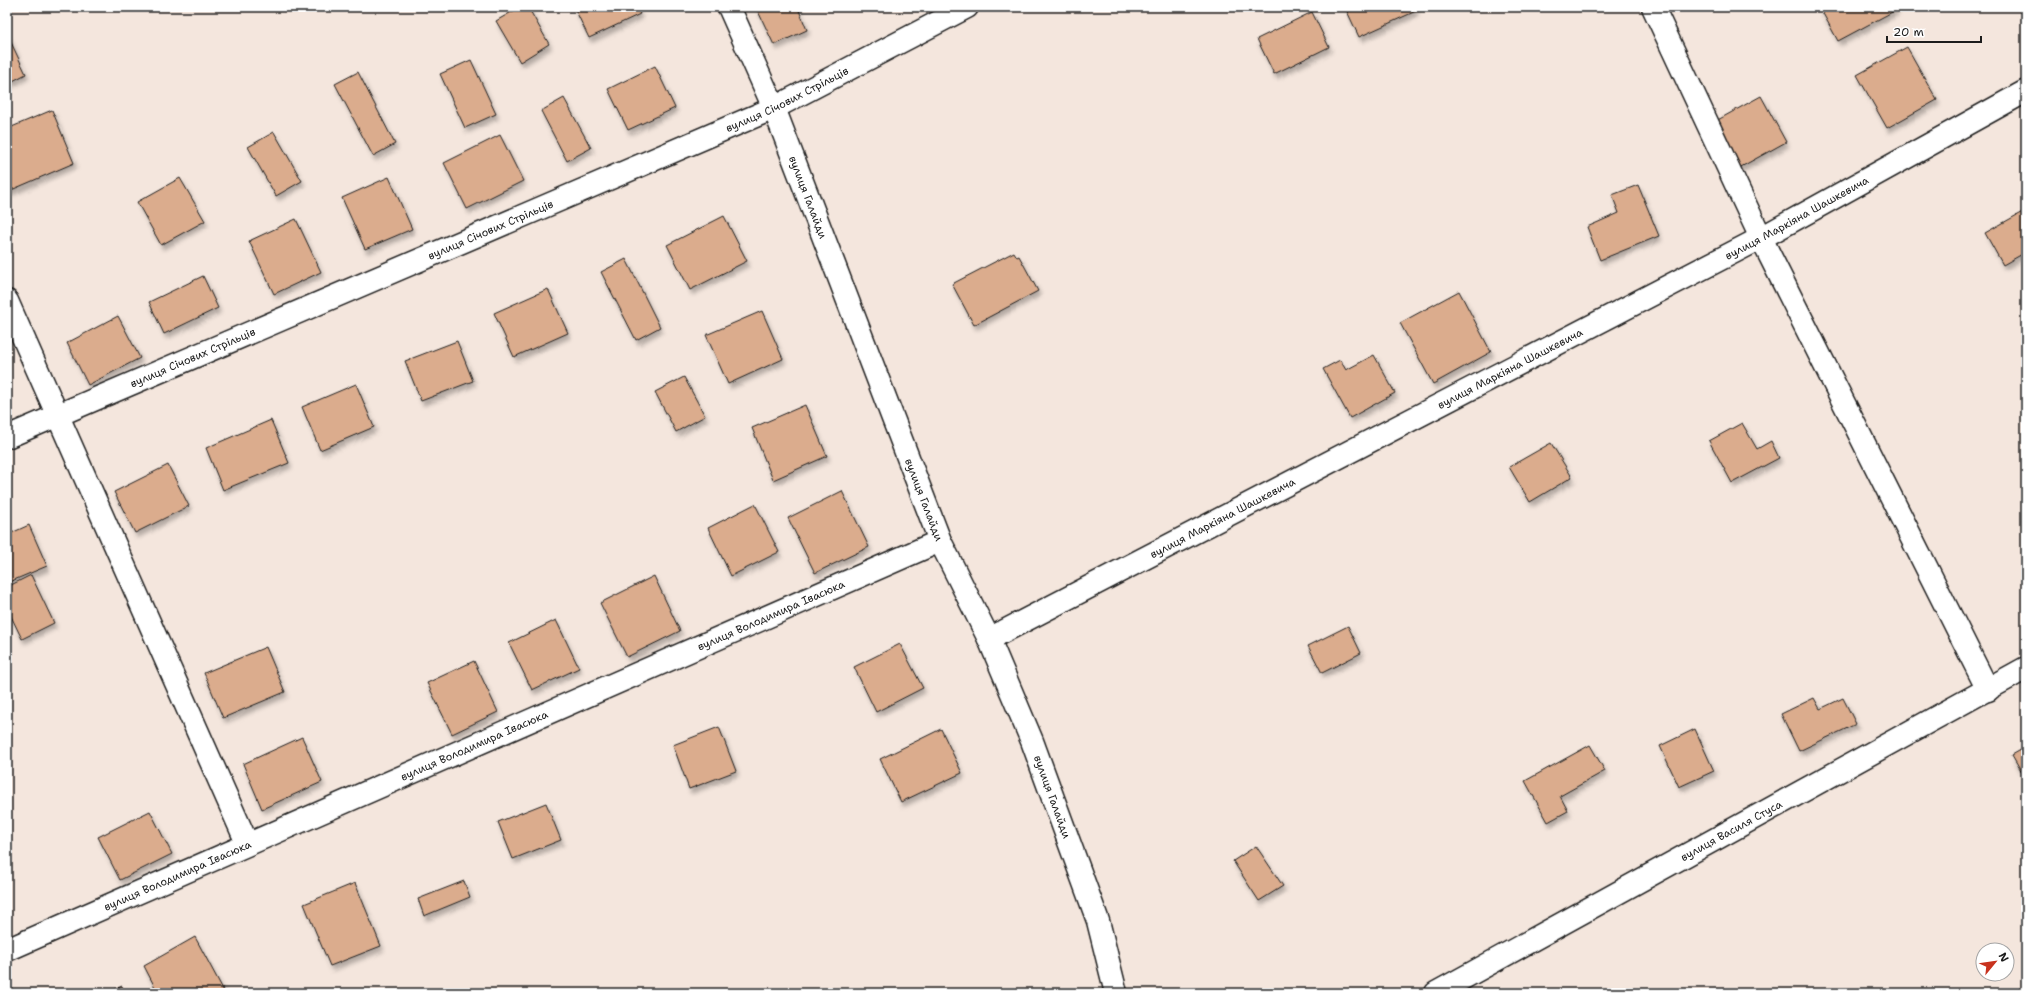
<svg xmlns="http://www.w3.org/2000/svg" width="2033" height="1000" font-family="'Shantell Sans',sans-serif">
	<style>
		.building { fill: #dbac8d; stroke: #1c1c1c; filter: url(#shadow) }
		.lines { fill: none; stroke-linecap: round; stroke-linejoin: round }
		.minor-casing { stroke: #1c1c1c; stroke-width: 25 }
		.minor { stroke: #fff; stroke-width: 22 }
		.labels { text-anchor: middle; dominant-baseline: central; stroke-width: 3; stroke-linejoin: round; paint-order: stroke }
		.street-label { font-size: 11px; fill: #1c1c1c; stroke: #fff }
	</style>
	<defs>
		<filter id="shadow"><feDropShadow dx="2.5" dy="4.5" stdDeviation="2" flood-color="#0004"/></filter>
	</defs>
	<rect width="100%" height="100%" fill="#f4e6dd"/>
	<filter id="ink" filterUnits="userSpaceOnUse"><feTurbulence type="fractalNoise" baseFrequency=".025" numOctaves="2"/><feDisplacementMap in="SourceGraphic" scale="8" xChannelSelector="R" yChannelSelector="G"/><feConvolveMatrix kernelMatrix="1 2 1 2 8 2 1 2 1" color-interpolation-filters="sRGB"/></filter>
	<g filter="url(#ink)">
		<!-- building -->
		<g class="building">
			<path d="M520,7H528L549,44L520,62L496,21Z"/>
			<path d="M574,7H636L640,14L589,38Z"/>
			<path d="M756,7H800L798,8L807,30L774,45Z"/>
			<path d="M1345,7H1414L1416,11L1359,37Z"/>
			<path d="M1822,7H1895L1896,10L1838,41L1820,8Z"/>
			<path d="M1312,12L1329,47L1274,74L1257,39Z"/>
			<path d="M7,34L26,74L7,84Z"/>
			<path d="M1907,47L1937,100L1887,128L1857,75Z"/>
			<path d="M471,60L496,114L465,128L440,74Z"/>
			<path d="M655,66L675,108L628,130L608,89Z"/>
			<path d="M358,72L395,144L373,156L335,84Z"/>
			<path d="M1761,96L1786,142L1739,168L1714,122Z"/>
			<path d="M564,98L591,148L567,161L541,111Z"/>
			<path d="M52,110L74,163L9,191L7,186V129Z"/>
			<path d="M274,132L302,181L276,196L248,147Z"/>
			<path d="M500,135L523,181L467,209L444,163Z"/>
			<path d="M389,177L412,229L365,249L342,198Z"/>
			<path d="M180,178L205,221L161,245L137,202Z"/>
			<path d="M1638,185L1659,236L1600,260L1587,227L1619,213L1612,195Z"/>
			<path d="M2026,210V252L2003,265L1985,233Z"/>
			<path d="M724,216L747,261L690,290L667,245Z"/>
			<path d="M296,219L321,272L274,294L249,241Z"/>
			<path d="M1014,252L1017,257L1019,256L1038,291L974,325L952,284Z"/>
			<path d="M626,259L660,327L636,340L601,272Z"/>
			<path d="M203,276L218,308L164,334L149,302Z"/>
			<path d="M548,289L568,333L514,357L494,313Z"/>
			<path d="M1459,291L1491,352L1433,384L1400,323Z"/>
			<path d="M762,311L783,359L728,384L706,335Z"/>
			<path d="M118,316L140,358L88,385L67,343Z"/>
			<path d="M457,341L473,381L421,401L405,361Z"/>
			<path d="M1374,355L1395,393L1350,418L1323,369L1340,360L1346,370Z"/>
			<path d="M684,377L705,416L676,432L655,392Z"/>
			<path d="M356,384L374,427L320,450L302,407Z"/>
			<path d="M805,405L827,456L773,480L752,428Z"/>
			<path d="M271,420L289,463L223,490L206,448Z"/>
			<path d="M1742,423L1757,449L1771,441L1779,458L1732,483L1709,441Z"/>
			<path d="M1551,443L1572,477L1530,502L1509,467Z"/>
			<path d="M168,465L189,506L135,533L114,492Z"/>
			<path d="M842,491L869,547L815,573L788,518Z"/>
			<path d="M755,504L779,552L731,576L708,528Z"/>
			<path d="M29,525L47,566L7,583V535Z"/>
			<path d="M31,575L54,623L22,639L7,608V587Z"/>
			<path d="M654,576L680,631L627,657L600,603Z"/>
			<path d="M556,620L579,668L532,690L509,643Z"/>
			<path d="M1348,626L1361,653L1322,673L1308,646Z"/>
			<path d="M900,644L923,688L876,712L854,667Z"/>
			<path d="M266,647L285,692L223,718L204,673Z"/>
			<path d="M474,661L498,712L452,734L427,683Z"/>
			<path d="M1814,698L1820,709L1843,698L1856,724L1799,751L1781,714Z"/>
			<path d="M719,727L736,771L689,789L673,745Z"/>
			<path d="M941,729L962,773L901,802L880,759Z"/>
			<path d="M1695,729L1714,771L1679,787L1660,746Z"/>
			<path d="M302,737L322,782L262,809L243,764Z"/>
			<path d="M1590,745L1605,771L1560,796L1568,811L1548,822L1525,781Z"/>
			<path d="M2026,747V779L2012,755Z"/>
			<path d="M546,803L561,840L513,859L498,822Z"/>
			<path d="M150,811L172,854L120,880L98,837Z"/>
			<path d="M1256,846L1283,886L1259,901L1233,861Z"/>
			<path d="M464,881L470,897L424,916L418,899Z"/>
			<path d="M355,883L381,946L330,966L304,904Z"/>
			<path d="M195,937L225,993H158L144,966Z"/>
			<path d="M122,986L125,993H107Z"/>
		</g>
		<g class="lines">
			<!-- minor casing -->
			<g class="minor-casing">
				<g id="minor">
					<path id="s1" d="M729,7L774,108L940,541L989,639L1032,741L1098,921L1116,993"/>
					<path d="M1653,7L1761,238L1988,690"/>
					<path d="M7,301L247,843"/>
					<path id="s2" d="M7,437L774,108L967,7"/>
					<path id="s3" d="M989,639L1761,238L2026,91"/>
					<path id="s4" d="M7,950L940,541"/>
					<path id="s5" d="M1436,993L2026,668"/>
				</g>
			</g>
			<!-- minor -->
			<use href="#minor" class="minor"/>
		</g>
	</g>
	<g class="labels">
		<!-- street labels -->
		<g class="street-label">
			<text stroke="none"><textPath href="#s2" startOffset="850">вулиця Січових Стрільців</textPath></text>
			<text stroke="none"><textPath href="#s1" startOffset="206">вулиця Галайди</textPath></text>
			<text stroke="none"><textPath href="#s3" startOffset="911">вулиця Маркіяна Шашкевича</textPath></text>
			<text stroke="none"><textPath href="#s2" startOffset="526">вулиця Січових Стрільців</textPath></text>
			<text stroke="none"><textPath href="#s2" startOffset="202">вулиця Січових Стрільців</textPath></text>
			<text stroke="none"><textPath href="#s3" startOffset="587">вулиця Маркіяна Шашкевича</textPath></text>
			<text stroke="none"><textPath href="#s1" startOffset="530">вулиця Галайди</textPath></text>
			<text stroke="none"><textPath href="#s3" startOffset="263">вулиця Маркіяна Шашкевича</textPath></text>
			<text stroke="none"><textPath href="#s4" startOffset="834">вулиця Володимира Івасюка</textPath></text>
			<text stroke="none"><textPath href="#s4" startOffset="510">вулиця Володимира Івасюка</textPath></text>
			<text stroke="none"><textPath href="#s1" startOffset="854">вулиця Галайди</textPath></text>
			<text stroke="none"><textPath href="#s5" startOffset="337">вулиця Василя Стуса</textPath></text>
			<text stroke="none"><textPath href="#s4" startOffset="186">вулиця Володимира Івасюка</textPath></text>
		</g>
	</g>
	<!-- margin -->
	<rect width="2033" height="1000" fill="none" stroke="#fff" stroke-width="24"/>
	<rect x="12" y="12" width="2009" height="976" fill="none" stroke="#1c1c1c" stroke-width="1.5" filter="url(#ink)"/>
	<!-- north arrow -->
	<g transform="translate(1995 962) rotate(61)"><circle r="19" fill="#ffffff" stroke="#a4a4a4"/>
	<path d="M0-3L7 15L0 10L-7 15Z" fill="#c8321e"/>
	<text y="-6" font-size="11" font-weight="bold" text-anchor="middle" fill="#1c1c1c">N</text>
	</g>
	<!-- scale -->
	<path d="M1887 36v6h94v-6" fill="none" stroke="#1c1c1c" stroke-width="2"/>
	<text x="1893" y="36" font-size="12" fill="#1c1c1c" stroke="#ffffff" stroke-width="3" paint-order="stroke">20 m</text>
</svg>
